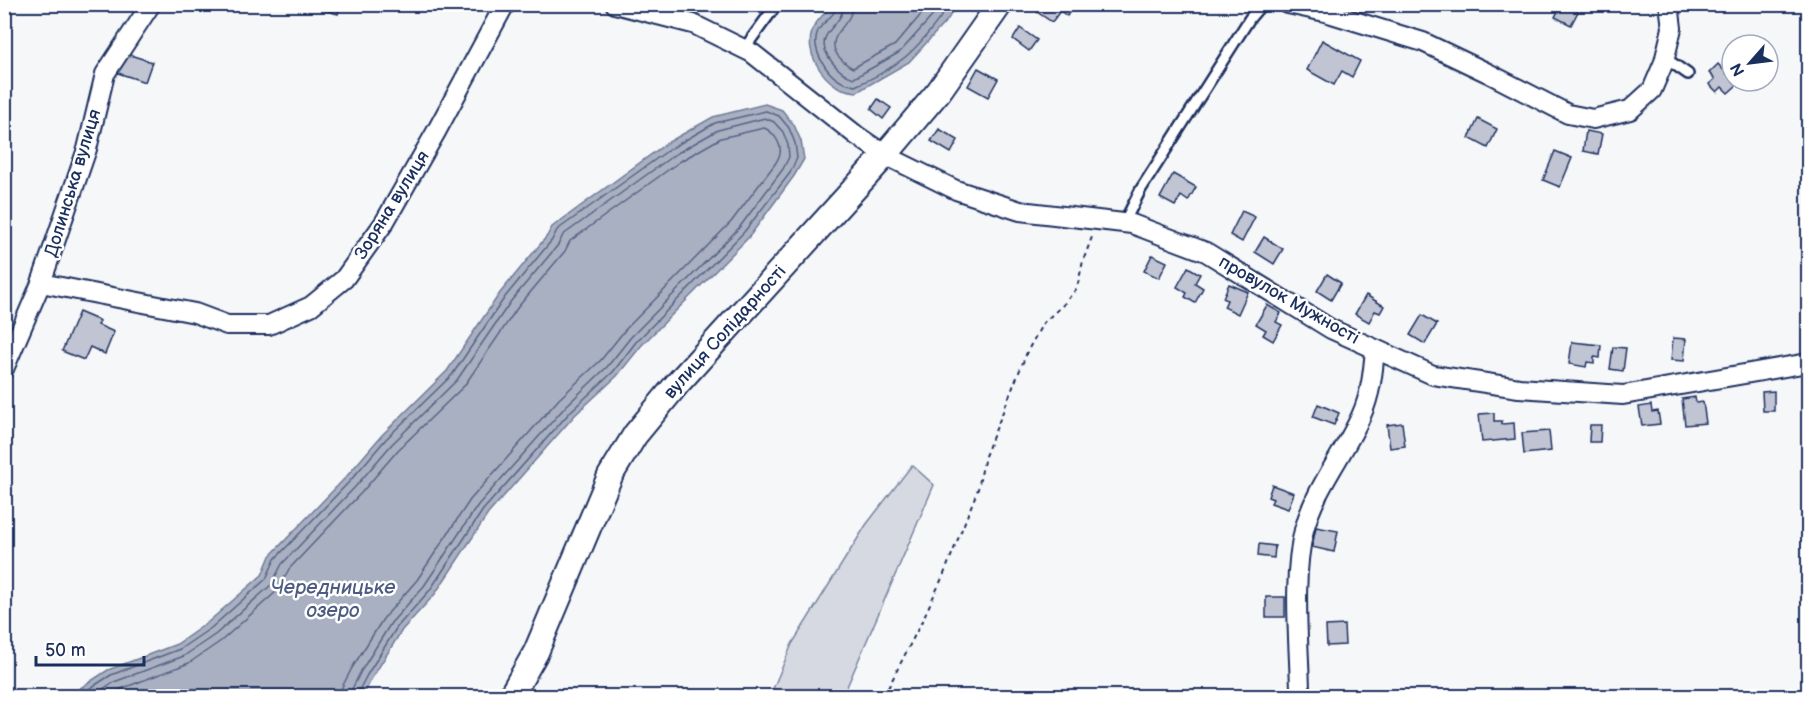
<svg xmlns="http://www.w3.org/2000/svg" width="1813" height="701" font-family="'Balsamiq Sans',sans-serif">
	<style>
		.green { fill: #d6d9e2; stroke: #7884a0; stroke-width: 1.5 }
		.water { fill: #a9b0c1; stroke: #707c99; stroke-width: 1.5 }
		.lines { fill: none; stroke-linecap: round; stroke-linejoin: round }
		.shore { stroke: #546386; stroke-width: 1.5 }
		.building { fill: #c0c4d3; stroke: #1b2f5e; stroke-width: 1.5 }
		.service-casing { stroke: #1b2f5e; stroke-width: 14 }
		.minor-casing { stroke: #1b2f5e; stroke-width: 22 }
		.secondary-casing { stroke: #1b2f5e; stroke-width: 28 }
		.path { stroke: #1b2f5e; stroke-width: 2; stroke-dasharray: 4.5 4.5; stroke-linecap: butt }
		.service { stroke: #fff; stroke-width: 9 }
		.minor { stroke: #fff; stroke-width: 18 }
		.secondary { stroke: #fff; stroke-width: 24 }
		.labels { text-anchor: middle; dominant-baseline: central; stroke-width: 5; stroke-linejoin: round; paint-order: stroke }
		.street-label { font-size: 18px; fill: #1b2f5e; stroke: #fff }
		.water-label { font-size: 20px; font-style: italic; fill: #4d5c81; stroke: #fff }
	</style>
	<rect width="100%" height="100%" fill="#f6f7f9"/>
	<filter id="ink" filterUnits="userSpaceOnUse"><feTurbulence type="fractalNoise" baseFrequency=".0167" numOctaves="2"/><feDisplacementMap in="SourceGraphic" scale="12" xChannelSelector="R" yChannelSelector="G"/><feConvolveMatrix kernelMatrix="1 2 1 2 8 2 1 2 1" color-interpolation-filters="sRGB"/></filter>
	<g filter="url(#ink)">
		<!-- green -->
		<path class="green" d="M912,465L934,485L843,696H770L792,644L866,525Z"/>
		<!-- water -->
		<g class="water">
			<path d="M833,5V4L956,5L948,19L909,62L857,92C851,91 843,90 838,87C820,76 805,52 812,31C815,21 826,12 833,5Z"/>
			<path d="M765,104L782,110L794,125L801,141L804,159L794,176L749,237L641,346L617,376L575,415L488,514L435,594L402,630L372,678L363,696H68L108,670L177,644L207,623L262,575L270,556L346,477L382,435L447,371L500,293L547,236L552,227L667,143L713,117Z"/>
		</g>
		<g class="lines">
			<!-- shore -->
			<g class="shore">
				<path d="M837,4C836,16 823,21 818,31C810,48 826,74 842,82C845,84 851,85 855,86C872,79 890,69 904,58C917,48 941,19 949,4"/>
				<path d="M844,4C843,29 809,32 832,62C838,70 844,75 854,78L900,52L937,11L941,4"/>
				<path d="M853,4C853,26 823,35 838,56C843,61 847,66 853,68L895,45L930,4"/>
				<path d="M78,696L111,675L180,649L211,628L266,579L275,559L350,481L386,439L452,375L505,297L552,240L557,230L670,149L715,123L766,111L779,116L789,128L795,143L797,158L790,173L744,232L636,342L613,372L571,411L483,510L430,590L397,627L367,675L358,692V696"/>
				<path d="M92,696L114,682L184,656L216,634L271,585L282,564L356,486L392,444L457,380L511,301L558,245L563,235L674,155L718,130L765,118L774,122L783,132L788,145L789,157L783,169L739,228L631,337L607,367L566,406L478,505L424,586L391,623L361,671L352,689L350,696"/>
				<path d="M108,696L118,690L189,663L221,641L277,591L289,569L362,492L398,450L464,386L518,307L565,251L570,241L679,162L721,138L764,128C773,131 782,144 780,154C780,156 776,162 775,164L731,222L625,330L601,360L559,399L470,500L417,580L383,619L352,668L342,687L341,696"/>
			</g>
		</g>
		<!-- building -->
		<g class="building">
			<path d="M325,4H341L338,14L324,10Z"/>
			<path d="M1042,4H1069L1073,7L1067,16L1060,11L1052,22L1037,12Z"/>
			<path d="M1562,4H1582L1571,25L1555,17Z"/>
			<path d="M1020,28L1037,40L1029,51L1013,39Z"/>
			<path d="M1322,40L1360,61L1352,77L1342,71L1334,85L1307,70Z"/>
			<path d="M121,52L152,62L145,82L115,72Z"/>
			<path d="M1718,64L1737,85L1728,93L1722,87L1717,92L1709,84L1715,79L1709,73Z"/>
			<path d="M978,68L998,79L988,97L968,86Z"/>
			<path d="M878,99L891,108L883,119L871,109Z"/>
			<path d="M1478,119L1497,129L1488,148L1469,138Z"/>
			<path d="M939,129L958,140L951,153L931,141Z"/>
			<path d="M1586,131L1602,134L1598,154L1583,151Z"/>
			<path d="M1555,151L1572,158L1560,187L1543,180Z"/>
			<path d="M1173,174L1196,187L1188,201L1181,196L1175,206L1160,198Z"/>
			<path d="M1242,211L1255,217L1242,242L1230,235Z"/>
			<path d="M1264,237L1283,249L1274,264L1255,252Z"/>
			<path d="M1152,255L1167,262L1159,278L1144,271Z"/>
			<path d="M1188,267L1200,274L1195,283L1203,288L1195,303L1185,297L1187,293L1177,287Z"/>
			<path d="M1327,274L1341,283L1331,300L1317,291Z"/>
			<path d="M1229,284L1248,292L1238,314L1224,307L1227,300L1223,298Z"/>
			<path d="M1366,295L1384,306L1380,313L1375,311L1369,322L1355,314Z"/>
			<path d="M1267,305L1281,313L1276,322L1282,325L1273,341L1263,335L1266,330L1256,324Z"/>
			<path d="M79,312L100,321L98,325L114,332L105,354L90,347L84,360L62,351Z"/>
			<path d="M1422,315L1437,324L1425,344L1410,335Z"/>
			<path d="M1673,338L1686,339L1684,361L1671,360Z"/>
			<path d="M1572,342L1601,345L1600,358L1594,357V363L1587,362L1586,367L1569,364Z"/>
			<path d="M1613,347L1626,348L1623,371L1610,369Z"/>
			<path d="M1774,391V411H1763L1762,392Z"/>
			<path d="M1695,397L1696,403L1703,402L1706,423L1685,425L1682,399Z"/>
			<path d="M1318,404L1339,413L1334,425L1313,417Z"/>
			<path d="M1651,405L1652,412L1658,411L1660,424L1642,426L1639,407Z"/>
			<path d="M1494,413V421H1502V424L1514,423L1515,439L1482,442L1479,414Z"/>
			<path d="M1402,423L1405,446L1390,448L1387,425Z"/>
			<path d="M1590,425H1601L1600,442H1589Z"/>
			<path d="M1549,431L1551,451L1524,454L1522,433Z"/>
			<path d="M1272,485L1294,493L1288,509L1271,503L1273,499L1268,497Z"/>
			<path d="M1316,527L1338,531L1334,552L1312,547Z"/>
			<path d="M1259,544L1275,546L1274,558L1258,556Z"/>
			<rect x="1266" y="597" width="19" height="20"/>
			<path d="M1344,625L1345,645L1327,646L1326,626Z"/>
			<path d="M1223,690L1234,695V696H1220Z"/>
			<rect x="1336" y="691" width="20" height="5"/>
		</g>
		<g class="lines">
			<!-- service casing -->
			<g class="service-casing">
				<g id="service">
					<path d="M744,49L777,4"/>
					<path d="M1665,58L1688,74"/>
					<path d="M1124,223L1141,189L1250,18L1262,4"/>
				</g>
			</g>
			<!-- minor casing -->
			<g class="minor-casing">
				<g id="minor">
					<path d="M615,4L693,24L752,53L856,135L885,155L956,190L1020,211L1132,224L1206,252L1331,329L1433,375L1519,388L1623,395L1808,363"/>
					<path d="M1288,4L1325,12L1423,42L1488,73L1568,114L1593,119L1630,110L1652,90L1664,62L1672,28L1669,4"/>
					<path d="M41,283L195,313L227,325H269L311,306L344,279L384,223L436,132L505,4"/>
					<path d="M4,369L41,283L87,149L105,74L151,4"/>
					<path d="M1300,690C1299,640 1292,579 1304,530C1315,488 1344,454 1361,416C1371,394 1373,372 1375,349"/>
				</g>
			</g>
			<!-- secondary casing -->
			<g class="secondary-casing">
				<path id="secondary" d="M511,696L536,652L610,476L635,435L677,384L885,155L939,91L1000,4"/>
			</g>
			<!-- path -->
			<path class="path" d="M884,696L922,621L944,574L978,489L985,456L1028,350L1043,323L1064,304L1077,288L1083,261L1092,237"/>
			<!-- service -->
			<use href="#service" class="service"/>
			<!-- minor -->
			<use href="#minor" class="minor"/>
			<!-- secondary -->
			<use href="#secondary" class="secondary"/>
		</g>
	</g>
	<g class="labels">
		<!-- street labels -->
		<g class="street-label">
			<text transform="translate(73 183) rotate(-73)">Долинська вулиця</text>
			<text transform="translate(392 205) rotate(-58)">Зоряна вулиця</text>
			<text transform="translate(1289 300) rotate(30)">провулок Мужності</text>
			<text transform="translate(725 332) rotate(-48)">вулиця Солідарності</text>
		</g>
		<!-- water labels -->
		<g class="water-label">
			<text x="333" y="588">Чередницьке<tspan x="333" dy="23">озеро</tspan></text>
		</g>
	</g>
	<!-- margin -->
	<rect width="1813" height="701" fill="none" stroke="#fff" stroke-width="24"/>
	<rect x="12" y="12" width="1789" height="677" fill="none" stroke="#1b2f5e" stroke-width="2" filter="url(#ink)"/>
	<!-- north arrow -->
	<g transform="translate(1750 63) rotate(242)"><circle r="28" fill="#ffffff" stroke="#a4acbf" stroke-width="1.5"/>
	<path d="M0-4.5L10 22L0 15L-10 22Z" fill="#1b2f5e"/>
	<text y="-9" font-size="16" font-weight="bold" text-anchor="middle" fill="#1b2f5e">N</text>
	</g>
	<!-- scale -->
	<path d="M36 656v9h108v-9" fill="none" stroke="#1b2f5e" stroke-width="3"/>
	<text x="45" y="656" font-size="18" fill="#1b2f5e" stroke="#ffffff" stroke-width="4.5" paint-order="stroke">50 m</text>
</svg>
